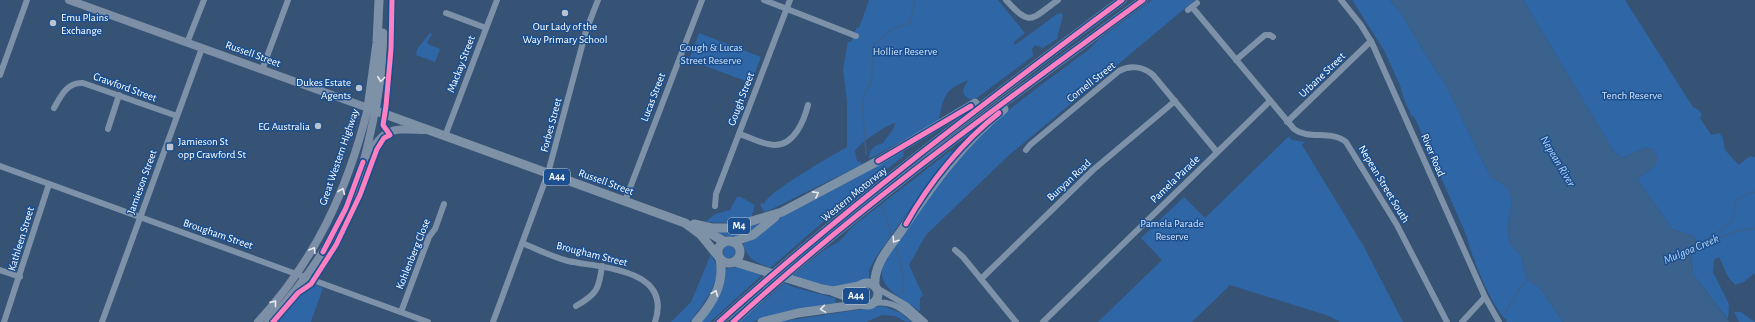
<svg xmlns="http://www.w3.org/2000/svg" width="1755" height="322" font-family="'Alegreya Sans',sans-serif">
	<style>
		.green { fill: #2f66a5 }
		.water { fill: #3b618d }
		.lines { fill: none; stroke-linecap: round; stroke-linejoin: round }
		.stream { stroke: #3b618d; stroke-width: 1.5 }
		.minor { stroke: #7d92a8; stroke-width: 6 }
		.major { stroke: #7d8ea7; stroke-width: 8 }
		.highway { stroke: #7e92a7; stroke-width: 9 }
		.cycleway-casing { stroke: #1b4f8f; stroke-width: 8 }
		.cycleway { stroke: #ff80c0; stroke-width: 5 }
		.oneway { stroke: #e5e9ed }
		.oneway2 { stroke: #e5e8ed }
		.poi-dot { fill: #b9c2ce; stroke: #1b4f8f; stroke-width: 1.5 }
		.labels { text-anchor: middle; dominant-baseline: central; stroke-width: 3; stroke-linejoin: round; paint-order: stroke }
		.shield { fill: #1b4f8f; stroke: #bbcadd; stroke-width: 1 }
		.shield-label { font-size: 10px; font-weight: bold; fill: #fff }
		.poi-label { font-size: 11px; fill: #fff; stroke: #1b4f8f; text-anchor: start }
		.park-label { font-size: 11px; fill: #cfe3fa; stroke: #1b4f8f }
		.street-label { font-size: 11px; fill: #fff; stroke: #1b4f8f }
		.water-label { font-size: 12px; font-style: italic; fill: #b5d3f5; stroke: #1b4f8f }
	</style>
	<rect width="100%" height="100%" fill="#365274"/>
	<!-- green -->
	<g class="green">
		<path d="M869,0H998L1025,33L1014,42L1015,45L1057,14L1061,13L1063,15L1057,39L1043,48L1035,45L1032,49L1033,56L974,100C967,99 964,97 963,90L968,80C942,91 945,96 938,122L869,159C869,150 874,145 883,143C887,136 894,131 895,123C886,125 860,143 855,151L857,161L861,162V165L770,210L764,212L760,204L765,203C768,192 833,155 847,147V101L843,69L848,42H851L857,27L859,28Z"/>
		<path d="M1152,0H1195L1007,157L926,235L909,265L923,295L920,298V310L919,311C904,298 877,289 882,266C909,224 936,182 970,146C1003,110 1049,80 1088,50L1099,39Z"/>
		<path d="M1352,0H1390L1400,11L1424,52L1446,85L1491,178C1520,189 1510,204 1508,228C1508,233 1509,238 1510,244L1521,255L1527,279L1540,288L1563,322H1506L1507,320C1493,311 1470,253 1467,237L1415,118L1411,115L1403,97L1401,88L1385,52Z"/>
		<path d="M1523,0H1625L1693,107L1699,110L1702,115L1700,118L1711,135L1719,133L1723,138L1725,150L1739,165L1750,156L1755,157V273L1744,282L1735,285L1728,277L1719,257L1714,260L1713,272L1729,304L1728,320L1693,274L1691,252L1698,244L1693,236L1672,229L1637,179L1655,166L1656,161L1652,149L1650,150L1647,147L1622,158L1614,152Z"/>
		<path d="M430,33L432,34L427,42L428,44L440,49L435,62L416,55L417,49Z"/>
		<path d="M699,33L761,57L751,83L689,60Z"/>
		<path d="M1289,136L1292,140L1305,142L1302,145L1363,245L1403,322H1340L1329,316L1230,285L1192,322H1098L1162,260L1141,238L1184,197L1205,218Z"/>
		<path d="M903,151L904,156L862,188L770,268C756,262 747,259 743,244L773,220Z"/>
		<path d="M950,151L953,152L925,188L876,257L869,270V279C861,280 856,286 848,287C829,289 810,281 792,276L824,250L840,241L853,226Z"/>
		<path d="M737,197H741L755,205L751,218L728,223L706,222L715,214L730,210Z"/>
		<path d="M768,218C747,234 738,243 714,232Z"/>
		<circle cx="729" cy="252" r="6"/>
		<path d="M711,254C712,258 717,264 717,268C719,285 699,310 690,322H671L691,302Z"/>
		<path d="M738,267L762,275L710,322H701L725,269Z"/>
		<path d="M785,283L793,287L835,298L836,303L780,313L752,322H739Z"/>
		<path d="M313,284L323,288L311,322H274L300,292Z"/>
		<path d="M883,306L901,313L911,322H906L895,316L882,315L866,322H777Z"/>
		<path d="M1734,312H1741L1755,322H1739Z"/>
	</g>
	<!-- water -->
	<path class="water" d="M1390,0H1523L1614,152L1622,158L1647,147L1650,150L1653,148L1658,160L1655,166L1637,179L1672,229L1693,236L1698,245L1691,252L1693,274L1729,322H1563L1540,288L1527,279L1521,255L1510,244C1509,238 1508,233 1508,228C1510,205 1520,189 1491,178L1446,85L1424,52L1400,11Z"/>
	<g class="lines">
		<!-- stream -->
		<g class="stream">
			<path d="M866,154L862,101L872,79L873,45L892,29L910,23L915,0"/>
			<path d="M865,180V185"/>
			<path d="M882,205L892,237"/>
			<path d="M1706,240L1733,221L1735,202L1744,195L1755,192"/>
			<path d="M895,245C900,260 906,278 902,294"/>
			<path d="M1698,245L1737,231L1755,228"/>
			<path d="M1505,313L1520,288L1529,279"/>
		</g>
		<!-- minor -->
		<g class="minor">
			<path d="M764,0L856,36"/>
			<path d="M1006,0C1031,28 1031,19 1058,0"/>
			<path d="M1341,0L1361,25L1372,43L1485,297L1499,322"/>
			<path d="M1192,7L1294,129C1308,140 1332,130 1346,142L1397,225L1447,322"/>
			<path d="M1188,10L1197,3"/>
			<path d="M446,13L486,28"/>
			<path d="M187,43L204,0"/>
			<path d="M1236,60L1265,35H1270L1273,37"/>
			<path d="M262,70L288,0"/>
			<path d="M0,75L27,0"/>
			<path d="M54,108C61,96 67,82 83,83L177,116"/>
			<path d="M1287,122L1371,41"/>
			<path d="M108,129L119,95"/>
			<path d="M739,134C750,137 763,145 775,145C794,145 804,121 808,105"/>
			<path d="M445,136L497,0"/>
			<path d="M1026,150L1030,145L1119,71C1130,65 1143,66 1153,75L1217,152"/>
			<path d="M0,166L428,322"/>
			<path d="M625,201L702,0"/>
			<path d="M715,206L716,194L790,0"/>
			<path d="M522,243C537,249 552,257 568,261C600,268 673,268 655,322"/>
			<path d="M955,250L963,257L1016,322"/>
			<path d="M0,270L20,277"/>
			<path d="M981,279L1093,170L1175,101"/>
			<path d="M877,288L906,305L925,322"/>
			<path d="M874,303C893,300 904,310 917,322"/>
			<path d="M576,306C597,294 599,289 602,266"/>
			<path d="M401,312L429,237L435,229L444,204"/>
			<path d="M4,322L49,184"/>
			<path d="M102,322L202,48"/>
			<path d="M493,322L548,173L586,31L598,0"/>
			<path d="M1043,322L1270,101"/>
			<path d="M1462,322L1485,297"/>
		</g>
		<!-- major -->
		<g class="major">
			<path d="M69,0L368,108C347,191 316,259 258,322"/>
			<path d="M368,155C386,126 392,129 424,130"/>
			<path d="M268,322C308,279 344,227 361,170C367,151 371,131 375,111"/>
		</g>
		<!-- highway -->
		<g class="highway">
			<path d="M379,0L377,43L368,108L685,223L700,234L718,256"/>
			<path d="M375,111L381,72L383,33"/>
			<path d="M694,224L712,228H728L782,212L878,161L975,103"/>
			<path d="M701,228L725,242"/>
			<circle cx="729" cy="252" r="11"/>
			<path d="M732,242L753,235L775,217"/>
			<path d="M735,262L822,289L833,291L859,286"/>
			<circle cx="867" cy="294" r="11"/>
			<path d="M875,286C873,263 892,245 904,227C933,184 963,142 1004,109"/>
			<path d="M834,292L859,301"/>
			<path d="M696,322C712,304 725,284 720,259"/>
			<path d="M719,322C847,207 984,103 1122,0"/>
			<path d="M733,322C861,204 1003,103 1143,0"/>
			<path d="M762,322L798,313L862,304"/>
		</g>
		<!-- cycleway casing -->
		<g class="cycleway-casing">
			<g id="cycleway">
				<path d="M878,161L971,106"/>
				<path d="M906,224C929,183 962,142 999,113"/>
				<path d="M323,252L346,208L363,162"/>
				<path d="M273,322L298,293L311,284L336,245L360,195L377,149L384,138L390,135L383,125L386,106L391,49L392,0"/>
				<path d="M719,322C847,207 984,103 1122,0"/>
				<path d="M733,322C861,204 1003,103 1143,0"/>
			</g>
		</g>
		<!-- cycleway -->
		<use href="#cycleway" class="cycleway"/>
	</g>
	<!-- one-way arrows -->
	<defs><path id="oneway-chevron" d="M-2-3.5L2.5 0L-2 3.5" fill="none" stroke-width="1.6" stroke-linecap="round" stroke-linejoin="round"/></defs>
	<g class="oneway">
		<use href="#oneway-chevron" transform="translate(381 79) rotate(97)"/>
		<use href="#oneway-chevron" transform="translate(816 194) rotate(-28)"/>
		<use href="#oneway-chevron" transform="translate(895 240) rotate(124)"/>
		<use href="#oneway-chevron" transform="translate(715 293) rotate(-67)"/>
		<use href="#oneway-chevron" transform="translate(823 309) rotate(171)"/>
	</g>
	<g class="oneway2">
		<use href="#oneway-chevron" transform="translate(342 191) rotate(-68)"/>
		<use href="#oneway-chevron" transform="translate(313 250) rotate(-59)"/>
		<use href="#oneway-chevron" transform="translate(274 303) rotate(-51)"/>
	</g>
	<!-- markers -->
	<g class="poi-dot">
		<circle cx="565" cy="13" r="4"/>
		<circle cx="53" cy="23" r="4"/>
		<circle cx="359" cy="88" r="4"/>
		<circle cx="318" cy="126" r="4"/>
		<rect x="166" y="143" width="8" height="8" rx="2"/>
	</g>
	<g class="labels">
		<!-- shield labels -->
		<g class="shield">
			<rect x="544" y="169" width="26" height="16" rx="3"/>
			<rect x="728" y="218" width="22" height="16" rx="3"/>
			<rect x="843" y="288" width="26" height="16" rx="3"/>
		</g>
		<g class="shield-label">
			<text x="557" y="177">A44</text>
			<text x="739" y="226">M4</text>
			<text x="856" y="296">A44</text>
		</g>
		<!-- poi labels -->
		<g class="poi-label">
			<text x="61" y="17">Emu Plains<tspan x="61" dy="13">Exchange</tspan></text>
			<text x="565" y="26" text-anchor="middle">Our Lady of the<tspan x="565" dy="13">Way Primary School</tspan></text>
			<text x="351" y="82" text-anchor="end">Dukes Estate<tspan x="351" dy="13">Agents</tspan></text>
			<text x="310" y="126" text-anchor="end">EG Australia</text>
			<text x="178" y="141">Jamieson St<tspan x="178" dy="13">opp Crawford St</tspan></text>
		</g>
		<!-- park labels -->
		<g class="park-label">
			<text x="711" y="47">Gough &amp; Lucas<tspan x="711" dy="13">Street Reserve</tspan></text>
			<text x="905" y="51">Hollier Reserve</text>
			<text x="1632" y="95">Tench Reserve</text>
			<text x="1172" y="223">Pamela Parade<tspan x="1172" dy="13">Reserve</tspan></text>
		</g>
		<!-- street labels -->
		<g class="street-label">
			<text transform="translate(253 54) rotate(20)">Russell Street</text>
			<text transform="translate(461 64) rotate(-69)">Mackay Street</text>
			<text transform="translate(1322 75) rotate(-44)">Urbane Street</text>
			<text transform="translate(1091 82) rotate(-38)">Cornell Street</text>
			<text transform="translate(125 87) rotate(20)">Crawford Street</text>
			<text transform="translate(653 97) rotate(-69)">Lucas Street</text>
			<text transform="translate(741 99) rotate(-69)">Gough Street</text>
			<text transform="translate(551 125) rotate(-75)">Forbes Street</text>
			<text transform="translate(1433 155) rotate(67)">River Road</text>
			<text transform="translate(339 157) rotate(-71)">Great Western Highway</text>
			<text transform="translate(1175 179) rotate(-44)">Pamela Parade</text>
			<text transform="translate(1069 180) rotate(-43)">Bunyan Road</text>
			<text transform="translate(142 182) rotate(-70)">Jamieson Street</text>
			<text transform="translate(606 182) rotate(20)">Russell Street</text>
			<text transform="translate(1384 184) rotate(59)">Nepean Street South</text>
			<text transform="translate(854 194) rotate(-39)">Western Motorway</text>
			<text transform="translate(218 234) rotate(19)">Brougham Street</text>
			<text transform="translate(21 239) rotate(-73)">Kathleen Street</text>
			<text transform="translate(413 254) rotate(-68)">Kohlenberg Close</text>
			<text transform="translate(592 254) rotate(14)">Brougham Street</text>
		</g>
		<!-- water labels -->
		<g class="water-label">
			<text transform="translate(1558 161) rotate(59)">Nepean River</text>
			<text transform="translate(1691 249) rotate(-23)">Mulgoa Creek</text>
		</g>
	</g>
</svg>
